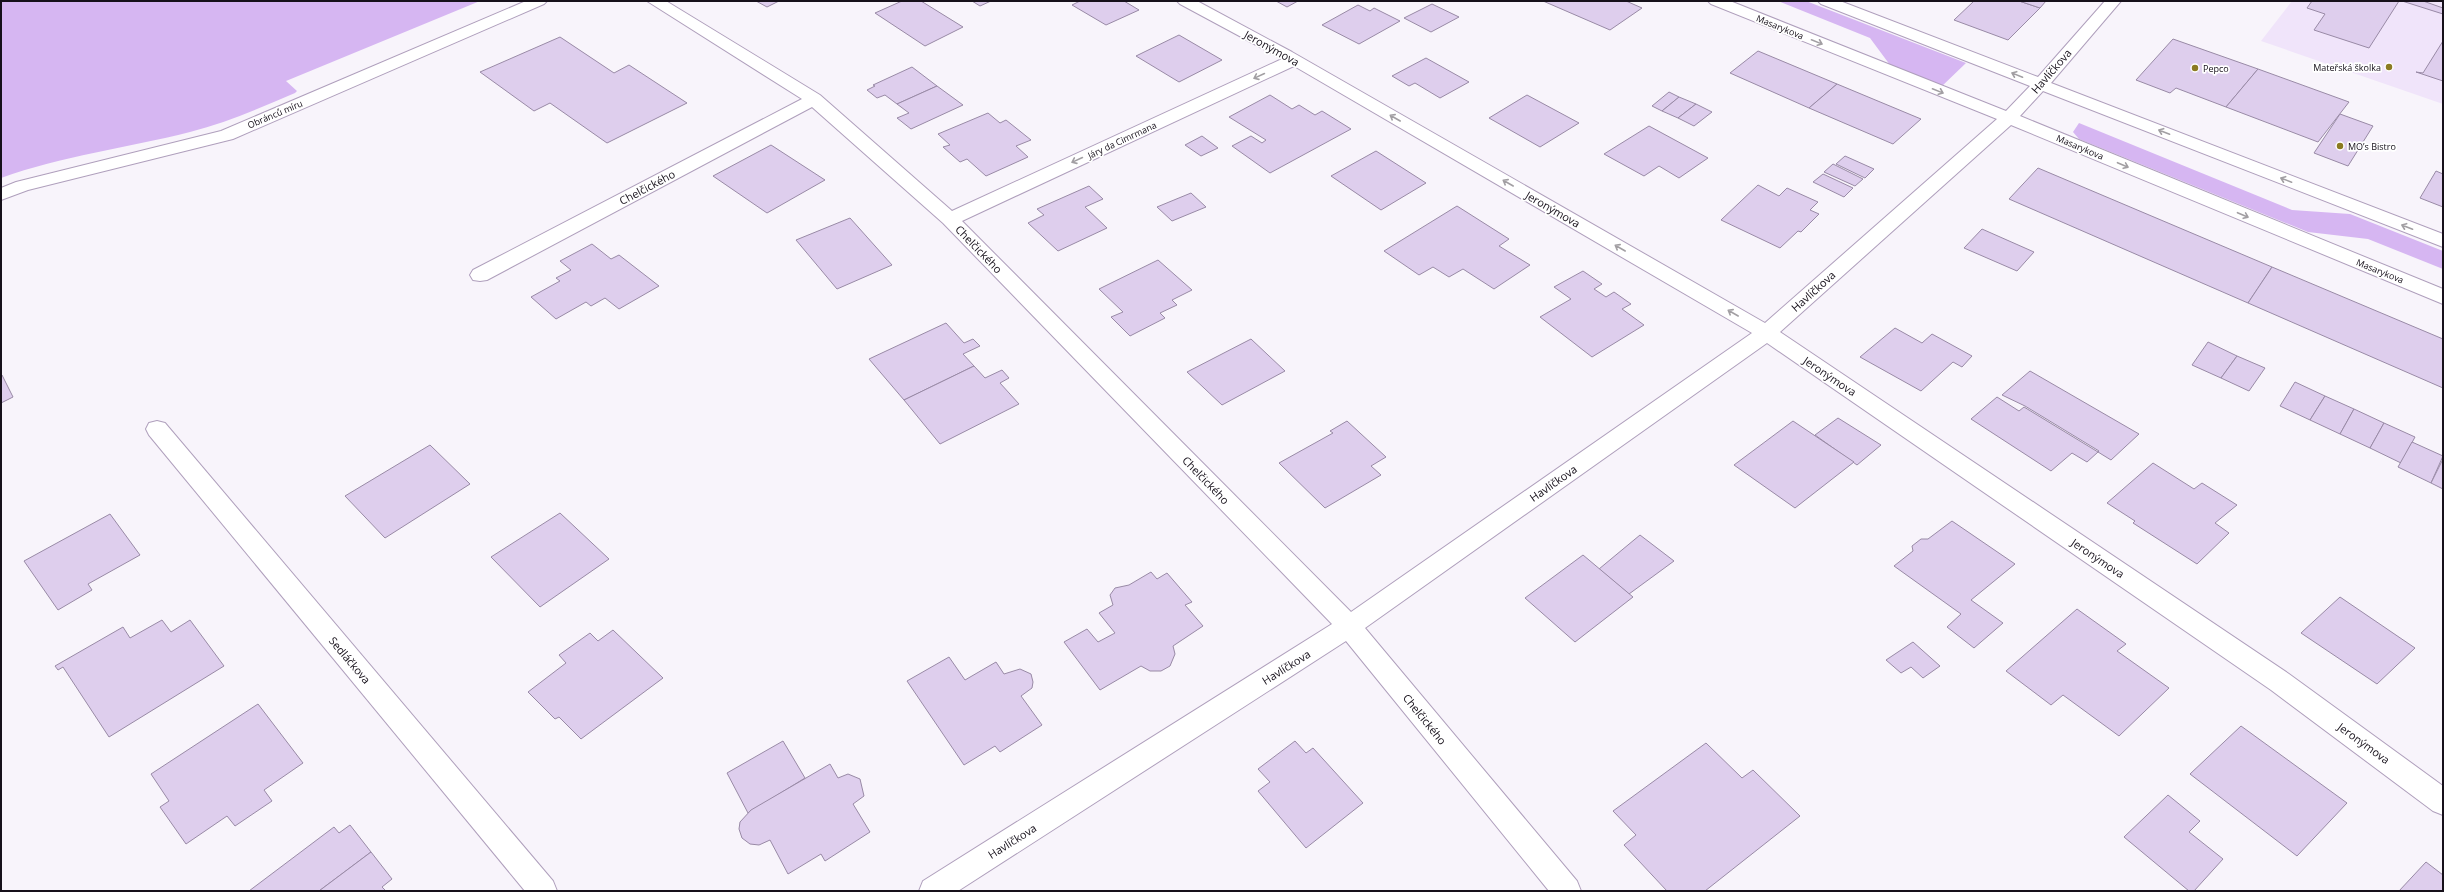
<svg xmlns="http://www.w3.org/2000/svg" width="2444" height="892" font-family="'Open Sans',sans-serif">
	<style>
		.built { fill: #f0e4fa }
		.green { fill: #d6b6f2 }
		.building { fill: #deceed; stroke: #998aa6 }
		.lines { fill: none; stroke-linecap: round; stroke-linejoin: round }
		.street-casing { stroke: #af9fbc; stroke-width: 2 }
		.street { fill: #fff; fill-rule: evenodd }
		.oneway { stroke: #a29fa3 }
		.poi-dot { fill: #8b7b21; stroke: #fff; stroke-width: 1.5 }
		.labels { text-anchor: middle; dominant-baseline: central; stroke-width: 3.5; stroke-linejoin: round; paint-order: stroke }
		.far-street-label { font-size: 9px; fill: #16101a; stroke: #fff }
		.far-poi-label { font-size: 9px; fill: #16101a; stroke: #fff; text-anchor: start }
		.street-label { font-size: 11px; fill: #16101a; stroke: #fff }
	</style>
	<rect width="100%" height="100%" fill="#f8f4fb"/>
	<!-- built -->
	<path class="built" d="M2292,1H2443V104L2261,41Z"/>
	<!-- green -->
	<g class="green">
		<path d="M1,1H480L286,81L297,91L295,93C260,108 226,123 190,132C127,148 62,156 1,178Z"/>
		<path d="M1778,1H1806L1966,63L1941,87L1890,65L1870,38Z"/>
		<path d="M2079,123L2292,210L2350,214L2443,251V269L2368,239L2308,232L2079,139L2073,132Z"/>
	</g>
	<!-- building -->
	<g class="building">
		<path d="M756,1H779L767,7Z"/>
		<path d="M902,1H921L963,27L925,46L875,13Z"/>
		<path d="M972,1H991L980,6Z"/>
		<path d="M1080,1H1124L1139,10L1106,25L1072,5Z"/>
		<path d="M1276,1H1298L1287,7Z"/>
		<path d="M1543,1H1626L1642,8L1610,30Z"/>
		<path d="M1974,1H2019L2040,8L2008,40L1954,20Z"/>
		<path d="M2019,1H2046L2040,8Z"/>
		<path d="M2312,1H2399L2369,48L2314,30L2325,14L2307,8Z"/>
		<path d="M2402,1H2423L2443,8V14Z"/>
		<path d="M1432,4L1459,17L1431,32L1404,18Z"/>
		<path d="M1358,5L1370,11L1374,8L1400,21L1359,44L1322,25Z"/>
		<path d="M1179,35L1222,60L1179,82L1136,56Z"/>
		<path d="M560,37L614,73L629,65L687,103L607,143L550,103L534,111L480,72Z"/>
		<path d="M2173,39L2258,69L2226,107L2176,88L2170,93L2136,80Z"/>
		<path d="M2443,41V81L2416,72L2423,73Z"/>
		<path d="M1758,51L1837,84L1809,108L1730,73Z"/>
		<path d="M1426,58L1469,82L1440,98L1415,83L1409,86L1392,76Z"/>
		<path d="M912,67L937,86L897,104L885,95L877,98L867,90L875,86L873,85Z"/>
		<path d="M2258,69L2349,102L2318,142L2226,107Z"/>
		<path d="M1837,84L1921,119L1893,144L1809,108Z"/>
		<path d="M937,86L963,105L911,129L897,118L909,113L897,104Z"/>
		<path d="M1669,92L1679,97L1662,111L1652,106Z"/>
		<path d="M1270,95L1292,109L1299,105L1315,115L1322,111L1351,129L1270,173L1232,146L1251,136L1262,143L1266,140L1229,117Z"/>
		<path d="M1527,95L1579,123L1540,147L1489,118Z"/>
		<path d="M1679,97L1696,104L1678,118L1662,111Z"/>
		<path d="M1696,104L1712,112L1694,126L1678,118Z"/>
		<path d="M988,113L1000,123L1006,120L1031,140L1016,146L1028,157L986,176L967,159L960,162L943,147L950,145L938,134Z"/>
		<path d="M2340,114L2373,126L2348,166L2314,153Z"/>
		<path d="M1649,126L1708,158L1679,178L1659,166L1644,176L1604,154Z"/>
		<path d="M1202,136L1218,148L1201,156L1185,145Z"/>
		<path d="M771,145L825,180L767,213L713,176Z"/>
		<path d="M1376,151L1426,183L1381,210L1331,176Z"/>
		<path d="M1845,156L1874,169L1865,178L1836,164Z"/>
		<path d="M1833,164L1863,179L1855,186L1824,172Z"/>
		<path d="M2038,168L2272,267L2248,303L2009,199Z"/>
		<path d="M2436,171L2443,174V207L2420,198Z"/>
		<path d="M1823,174L1853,188L1844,197L1813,182Z"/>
		<path d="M1758,185L1779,196L1787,188L1818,202L1810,210L1819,214L1801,232L1798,231L1780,248L1721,220Z"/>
		<path d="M1089,186L1103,199L1085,207L1107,228L1058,251L1028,223L1044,215L1037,209Z"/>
		<path d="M1191,193L1206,207L1172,221L1157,207Z"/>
		<path d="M1457,206L1509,239L1499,246L1530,265L1494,289L1463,269L1449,277L1433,267L1419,275L1384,251Z"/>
		<path d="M850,218L892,265L837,289L796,240Z"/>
		<path d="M1982,229L2034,252L2017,271L1964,248Z"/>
		<path d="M592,244L611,259L619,255L659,286L619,309L605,298L591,306L586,302L556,319L531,297L560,281L556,278L571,270L560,261Z"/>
		<path d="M1158,260L1192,290L1172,300L1177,305L1160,313L1165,318L1130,336L1111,317L1123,312L1099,289Z"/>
		<path d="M2272,267L2443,339V388L2248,303Z"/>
		<path d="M1583,271L1602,284L1594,289L1606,297L1614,292L1631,304L1622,309L1644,325L1592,357L1540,317L1571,299L1554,287Z"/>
		<path d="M946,323L964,343L973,339L980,346L963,354L974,366L904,400L869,359Z"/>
		<path d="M1895,328L1922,343L1932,334L1972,356L1962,367L1953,362L1921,391L1860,357Z"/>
		<path d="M1251,339L1285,371L1222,405L1187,372Z"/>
		<path d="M2208,342L2237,356L2221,378L2192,365Z"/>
		<path d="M2237,356L2265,368L2249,391L2221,378Z"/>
		<path d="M974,366L985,378L1002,370L1009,378L1000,383L1019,404L940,444L904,400Z"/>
		<path d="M2030,371L2139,434L2111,460L2098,452L2099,451L2025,406L2002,395Z"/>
		<path d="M2,375L13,397L1,403V376Z"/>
		<path d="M2295,382L2325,396L2310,420L2280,406Z"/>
		<path d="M2325,396L2354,409L2340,434L2310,420Z"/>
		<path d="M1997,397L2019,411L2024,407L2098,452L2087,462L2072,453L2051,471L1971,419Z"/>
		<path d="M2354,409L2384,423L2370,448L2340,434Z"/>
		<path d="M1838,418L1881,445L1857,465L1815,435Z"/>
		<path d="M1347,421L1386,457L1371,466L1381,475L1325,508L1279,463L1333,433L1330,431Z"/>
		<path d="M1793,421L1854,462L1795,508L1734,465Z"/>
		<path d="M2384,423L2415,437L2401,463L2370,448Z"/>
		<path d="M2412,442L2443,456L2431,483L2398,467Z"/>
		<path d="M430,445L470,484L385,538L345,496Z"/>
		<path d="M2443,459V489L2431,483Z"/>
		<path d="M2153,463L2194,489L2202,483L2237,505L2215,523L2229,533L2197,564L2133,523L2135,521L2107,503Z"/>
		<path d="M560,513L609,559L540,607L491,557Z"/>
		<path d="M110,514L140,555L88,584L92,590L58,610L24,561Z"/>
		<path d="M1952,521L2015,564L1971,600L2003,623L1974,648L1947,627L1961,614L1894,566L1913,551L1912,546L1921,539H1928Z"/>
		<path d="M1640,535L1674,561L1629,594L1599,569Z"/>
		<path d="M1583,555L1633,597L1575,642L1525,598Z"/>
		<path d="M1151,572L1157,579L1167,573L1192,602L1185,605L1203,626L1173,646L1175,654L1170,666L1161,671H1150L1141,666L1100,690L1064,642L1087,629L1098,642L1115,633L1099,613L1113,605L1110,595L1115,588L1129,585Z"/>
		<path d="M2340,597L2415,648L2377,684L2301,633Z"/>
		<path d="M2077,609L2126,644L2117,651L2169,688L2119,736L2063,695L2051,705L2006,671Z"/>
		<path d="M162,620L171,632L190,620L224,666L109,737L63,667L58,670L55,666L123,627L130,638Z"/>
		<path d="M613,630L663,678L581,739L559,717L555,719L528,692L566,663L559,655L590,633L598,641Z"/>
		<path d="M1913,642L1940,666L1923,678L1911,667L1901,673L1886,660Z"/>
		<path d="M949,657L965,680L996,662L1004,674L1020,669L1031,674L1033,682L1032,688L1021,696L1042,725L1000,752L995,746L964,765L907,681Z"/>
		<path d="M258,704L303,763L264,790L272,801L235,826L227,816L186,844L160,807L169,801L151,774Z"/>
		<path d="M2241,726L2347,803L2297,856L2190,774Z"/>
		<path d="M783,741L805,778L748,813L727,773Z"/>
		<path d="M1295,741L1306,753L1313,748L1363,803L1306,848L1258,791L1270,782L1258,769Z"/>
		<path d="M1706,743L1742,778L1753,770L1800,816L1705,891H1667L1624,845L1636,835L1613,811Z"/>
		<path d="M830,764L838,778L848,774L860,779L864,796L853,804L870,832L825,861L821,854L788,874L770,840L759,845L750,844L742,838L739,829L740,822L751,810Z"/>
		<path d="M2168,795L2200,821L2189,832L2223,859L2194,891H2189L2124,837Z"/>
		<path d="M350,825L371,852L319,891H249L334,827L339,833Z"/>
		<path d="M371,852L392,879L382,887L386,891H319Z"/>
		<path d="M2426,862L2443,875V891H2399Z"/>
	</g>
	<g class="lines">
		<!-- street casing -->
		<g class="street-casing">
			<g id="street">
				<path d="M526,1H547L544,4L233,139L28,190L1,200V188L16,182L221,131Z"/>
				<path d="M647,1H666L820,95L952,211L1282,59L1180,4L1177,1H1197L1292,52L1765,323L1997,119L1711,4L1708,1H1730L2006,111L2030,86L1821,4L1818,1H1840L2038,77L2105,1H2121L2051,83L2443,234V247L2043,91L2020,116L2443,289V304L2011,125L1780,332L2289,674L2443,786V815L2433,811L2271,690L1767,343L1365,628L1577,881L1581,891H1549L1346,641L958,891H919L923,881L1332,624L943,223L812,107L487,280L480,281L473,280L470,275L473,270L802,99ZM1294,66L1752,333L1351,612L962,221Z"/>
				<path d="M157,421L165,423L553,881L557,891H525L149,435L146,429L149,423Z"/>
			</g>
		</g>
		<!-- street -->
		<use href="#street" class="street"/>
	</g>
	<!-- one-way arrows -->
	<defs><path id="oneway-shaft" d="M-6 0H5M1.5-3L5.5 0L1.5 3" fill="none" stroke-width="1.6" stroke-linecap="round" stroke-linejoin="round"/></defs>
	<g class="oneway">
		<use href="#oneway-shaft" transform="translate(1817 42) rotate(22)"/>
		<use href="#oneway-shaft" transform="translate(2017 75) rotate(-158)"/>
		<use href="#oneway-shaft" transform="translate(1259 76) rotate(155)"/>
		<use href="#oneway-shaft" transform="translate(1938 91) rotate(22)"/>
		<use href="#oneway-shaft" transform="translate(1395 118) rotate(-150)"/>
		<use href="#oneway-shaft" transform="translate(2164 132) rotate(-159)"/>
		<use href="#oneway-shaft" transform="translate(1077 160) rotate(155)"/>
		<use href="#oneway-shaft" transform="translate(2123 165) rotate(23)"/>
		<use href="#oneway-shaft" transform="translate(2286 180) rotate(-159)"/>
		<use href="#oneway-shaft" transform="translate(1508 183) rotate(-150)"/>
		<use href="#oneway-shaft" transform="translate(2243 215) rotate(23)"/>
		<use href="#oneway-shaft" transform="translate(2407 227) rotate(-159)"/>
		<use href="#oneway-shaft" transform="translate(1620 248) rotate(-150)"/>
		<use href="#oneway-shaft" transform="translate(1733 313) rotate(-150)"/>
	</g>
	<!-- markers -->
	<g class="poi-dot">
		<circle cx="2389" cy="67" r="4"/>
		<circle cx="2195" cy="68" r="4"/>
		<circle cx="2340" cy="146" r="4"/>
	</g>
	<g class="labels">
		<!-- far-street labels -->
		<g class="far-street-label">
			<text transform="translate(1780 27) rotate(22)">Masarykova</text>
			<text transform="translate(275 114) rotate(-23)">Obránců míru</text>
			<text transform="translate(1122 140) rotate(-25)">Járy da Cimrmana</text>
			<text transform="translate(2080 147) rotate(23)">Masarykova</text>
			<text transform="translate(2380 271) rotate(22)">Masarykova</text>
		</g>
		<!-- far-poi labels -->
		<g class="far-poi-label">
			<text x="2381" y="67" text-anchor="end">Mateřská školka</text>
			<text x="2203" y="68">Pepco</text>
			<text x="2348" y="146">MO’s Bistro</text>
		</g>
		<!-- street labels -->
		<g class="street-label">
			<text transform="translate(1272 48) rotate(29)">Jeronýmova</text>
			<text transform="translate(2051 71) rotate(-49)">Havlíčkova</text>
			<text transform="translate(647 187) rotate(-28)">Chelčického</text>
			<text transform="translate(1553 209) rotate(30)">Jeronýmova</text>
			<text transform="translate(979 249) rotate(46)">Chelčického</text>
			<text transform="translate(1813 291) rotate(-42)">Havlíčkova</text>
			<text transform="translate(1830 376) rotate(34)">Jeronýmova</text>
			<text transform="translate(1206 480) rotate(46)">Chelčického</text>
			<text transform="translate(1553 483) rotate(-35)">Havlíčkova</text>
			<text transform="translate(2098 558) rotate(34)">Jeronýmova</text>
			<text transform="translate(350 660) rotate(50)">Sedláčkova</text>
			<text transform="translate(1286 667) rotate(-32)">Havlíčkova</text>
			<text transform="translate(1425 719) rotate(51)">Chelčického</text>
			<text transform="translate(2364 743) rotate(36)">Jeronýmova</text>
			<text transform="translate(1012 841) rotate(-32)">Havlíčkova</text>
		</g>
	</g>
	<!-- border -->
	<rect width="2444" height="892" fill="none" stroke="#16101a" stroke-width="4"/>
</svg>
